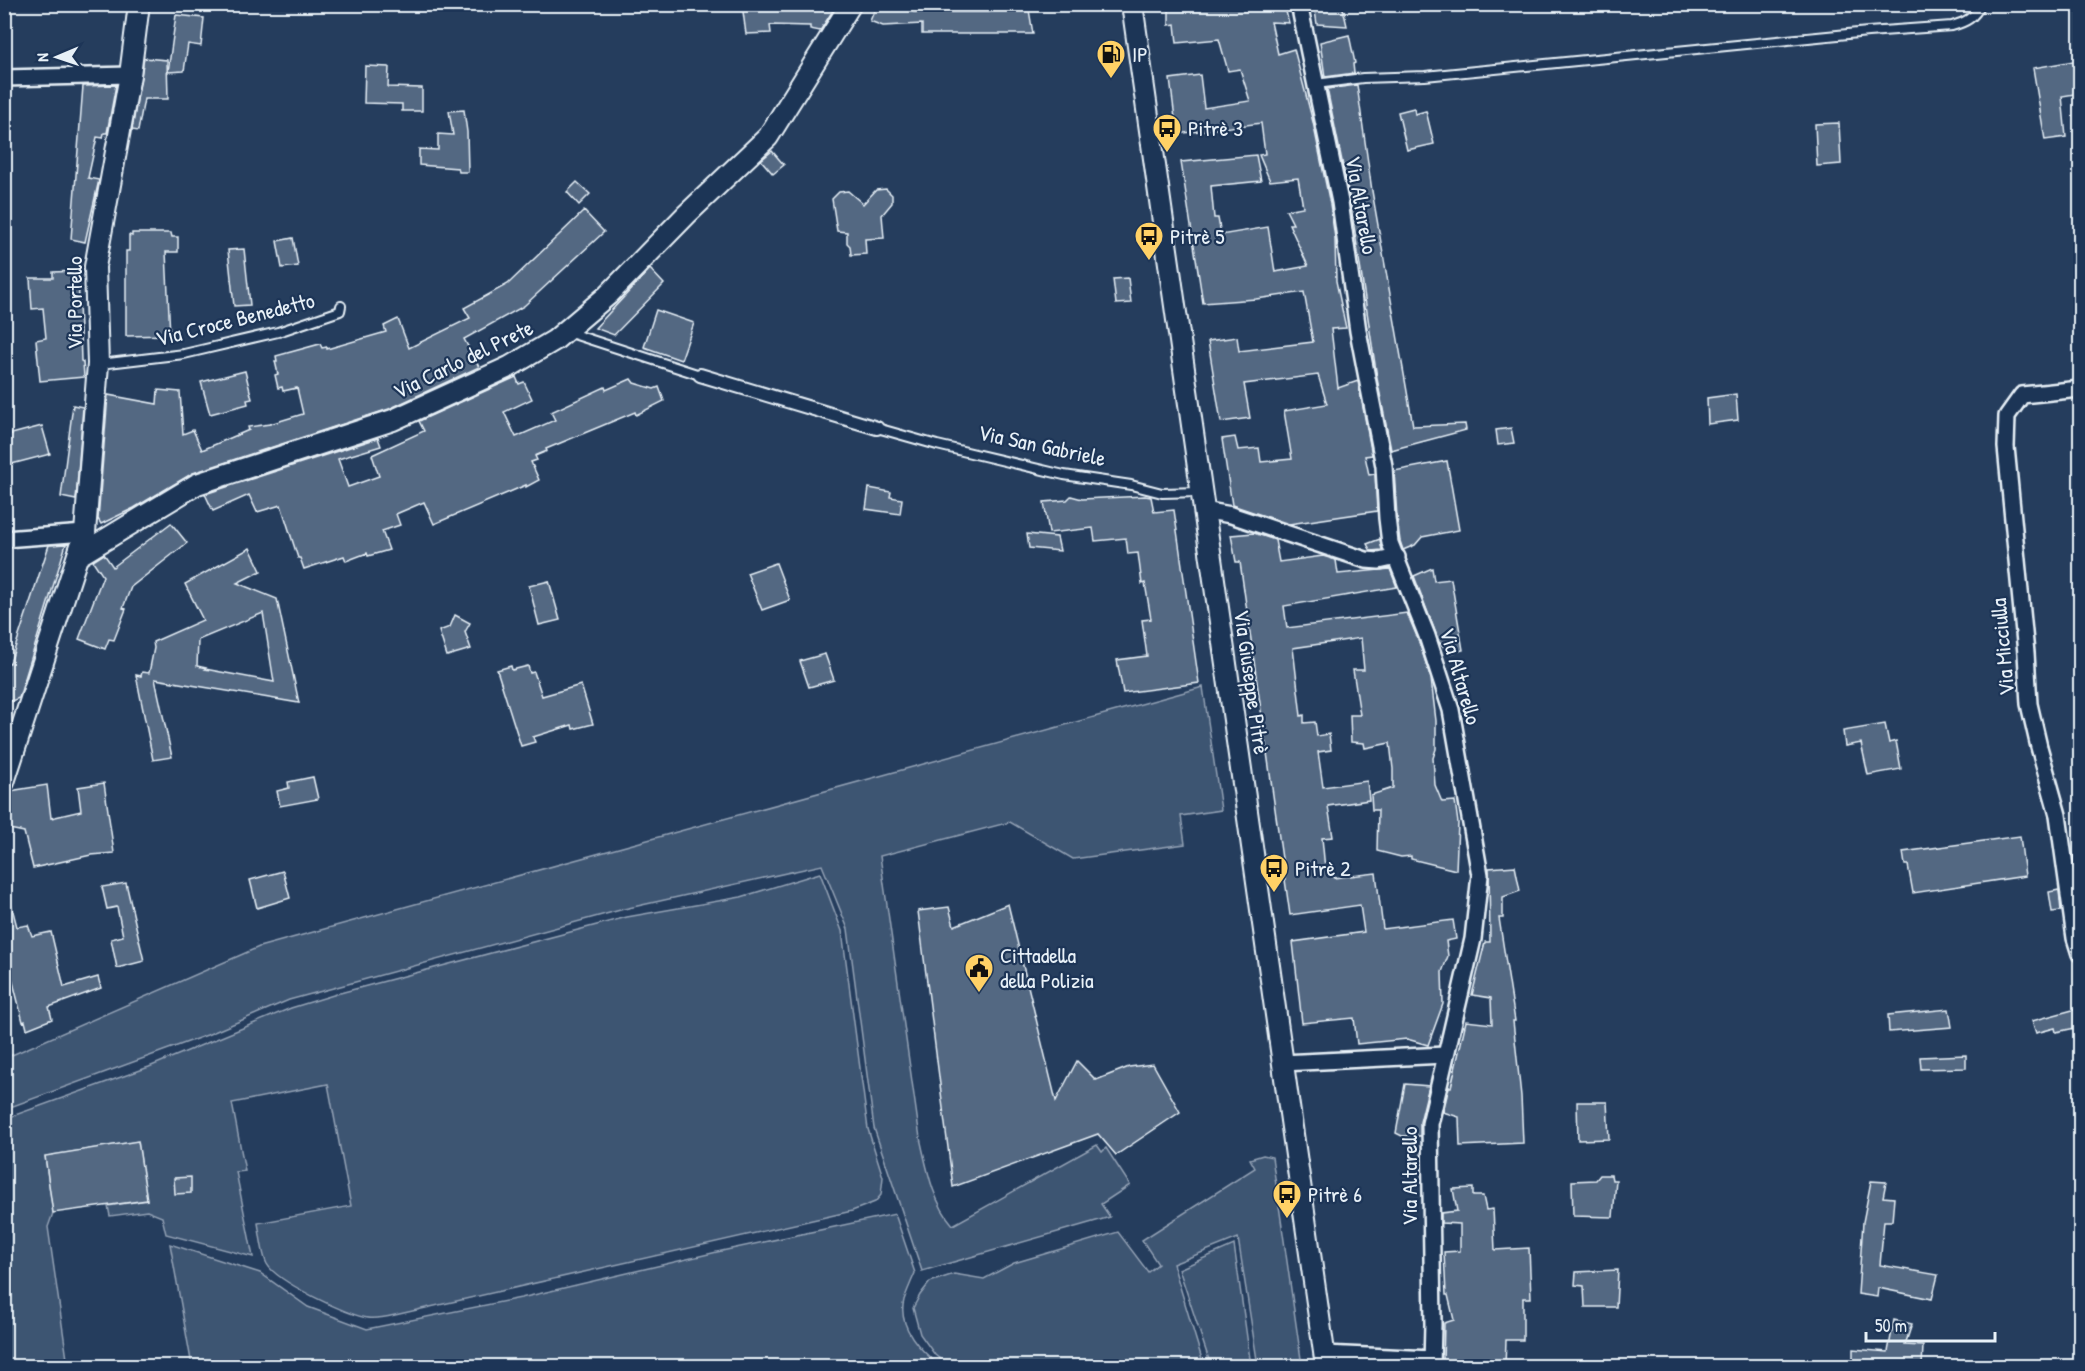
<svg xmlns="http://www.w3.org/2000/svg" width="2085" height="1371" font-family="'Patrick Hand',sans-serif">
	<style>
		.green { fill: #3e5472; stroke: #93a2b5; stroke-width: 1.5 }
		.building { fill: #536782; stroke: #e8f1f8; stroke-width: 1.5; fill-rule: evenodd }
		.lines { fill: none; stroke-linecap: round; stroke-linejoin: round }
		.service-casing { stroke: #e8f1f8; stroke-width: 12 }
		.pedestrian-casing { stroke: #e8f1f8; stroke-width: 16 }
		.minor-casing { stroke: #e8f1f8; stroke-width: 20 }
		.tertiary-casing { stroke: #e8f1f8; stroke-width: 24 }
		.service { stroke: #1d3557; stroke-width: 8 }
		.pedestrian { stroke: #1d3557; stroke-width: 12 }
		.minor { stroke: #1d3557; stroke-width: 15 }
		.tertiary { stroke: #1d3557; stroke-width: 20 }
		.labels { text-anchor: middle; dominant-baseline: central; stroke-width: 4.5; stroke-linejoin: round; paint-order: stroke }
		.poi-label { font-size: 22px; fill: #e8f1f8; stroke: #1d3557; text-anchor: start }
		.street-label { font-size: 22px; fill: #e8f1f8; stroke: #1d3557 }
	</style>
	<rect width="100%" height="100%" fill="#253d5d"/>
	<filter id="ink" filterUnits="userSpaceOnUse"><feTurbulence type="fractalNoise" baseFrequency=".0167" numOctaves="2"/><feDisplacementMap in="SourceGraphic" scale="12" xChannelSelector="R" yChannelSelector="G"/><feConvolveMatrix kernelMatrix="1 2 1 2 8 2 1 2 1" color-interpolation-filters="sRGB"/></filter>
	<g filter="url(#ink)">
		<!-- green -->
		<g class="green">
			<path d="M1203,687L1221,810L1181,816L1185,844L1073,859L1010,822L880,856L920,1138C927,1168 932,1201 953,1225L1097,1145L1102,1152L1106,1148L1130,1185L1101,1204L1110,1217L922,1271L874,1128L848,929L822,865L624,909L289,1000L207,1035L5,1109V1058L259,947Z"/>
			<path d="M820,873L842,931L868,1129L883,1177L881,1195L875,1202L852,1211L395,1315C386,1317 377,1319 368,1318C348,1316 276,1281 267,1264C262,1255 260,1233 258,1223L351,1206L328,1084L232,1103L245,1171L236,1172L253,1257L166,1234L162,1217L147,1211L110,1216L108,1206L147,1200L138,1141L45,1156L53,1213L48,1227L68,1366H5L4,1119L149,1067L291,1008L340,993L627,917L741,897Z"/>
			<path d="M1263,1155L1272,1157L1302,1366H1258L1238,1238L1173,1264L1204,1366H949L935,1355L920,1334L913,1308L920,1295L930,1282L954,1274L984,1279L1014,1263L1118,1232L1148,1272L1158,1264L1142,1240L1255,1168L1250,1159Z"/>
			<path d="M895,1214L915,1273C911,1282 907,1291 904,1300C897,1327 921,1351 940,1366H192L170,1244L260,1273L308,1307L367,1329L521,1298L717,1252Z"/>
			<path d="M1234,1245L1251,1366H1211L1179,1269Z"/>
		</g>
		<!-- building -->
		<g class="building">
			<path d="M742,4H837L820,31L810,29V26L770,25L771,33L746,34Z"/>
			<path d="M877,4H917L914,12H989L987,4H1028L1033,34H922V24L883,26L870,21Z"/>
			<path d="M1169,4H1284L1289,23L1271,22L1278,54L1294,49L1313,122L1330,204L1335,238L1336,281L1346,328L1331,329L1338,388L1358,381L1372,455L1365,456L1369,475L1375,474L1377,511L1289,524L1232,505L1222,439L1235,437L1238,450L1259,448L1261,462L1292,459L1284,411L1327,404L1318,375L1244,384L1250,418L1221,422L1208,341L1237,337L1239,351L1313,342L1304,292L1256,299L1203,303L1181,162L1256,155L1261,181L1211,186L1214,218H1218L1221,235L1268,227L1275,272L1308,266L1289,224H1293L1286,210L1303,207L1298,178L1270,181L1259,155L1265,154L1261,123L1177,134L1170,79L1200,75L1204,108L1250,101L1240,69L1228,71L1219,39L1177,43L1175,24L1169,25Z"/>
			<path d="M1314,4H1342L1347,26L1317,24Z"/>
			<path d="M176,15L204,18L201,46L188,44L184,71L168,72Z"/>
			<path d="M1349,35L1355,63L1353,64L1354,73L1325,77L1320,42Z"/>
			<path d="M144,58L167,60L168,99H144L138,131L132,130Z"/>
			<path d="M2080,60V93L2062,96L2066,137L2045,140L2033,68Z"/>
			<path d="M365,66L389,67L388,87L422,88V111H402V104L364,103Z"/>
			<path d="M116,85L107,133H104L103,138L97,137L88,178L99,180L85,242L71,239L83,86Z"/>
			<path d="M1357,85L1372,191L1413,426L1465,424L1466,430L1391,450L1378,384L1350,200L1327,89Z"/>
			<path d="M1414,108L1415,114L1426,111L1434,144L1407,150L1398,112Z"/>
			<path d="M464,110L467,132L468,172H459L458,168L419,165V149L438,150V134L453,135L449,111Z"/>
			<path d="M1839,123L1841,164L1817,166L1815,124Z"/>
			<path d="M772,151L784,165L773,174L761,160Z"/>
			<path d="M577,182L590,194L579,205L567,192Z"/>
			<path d="M886,189L892,195V203L882,215L884,238L865,239L866,254L851,255L850,246L847,243V232L837,231L832,199L839,192L848,191L863,204L876,190Z"/>
			<path d="M584,211L604,232L524,306L464,339L479,367L389,409L193,473L134,508L101,524L98,519L108,395L157,404L158,390L180,392L183,434L193,430L202,450L249,430L248,427L270,424L303,414L297,388L283,391L282,387L278,388L275,375L278,374L275,361H277L276,356L320,344L322,348L327,347V349L386,332L384,326L398,319L409,348L470,318L464,308L508,284Z"/>
			<path d="M132,233H171L172,237H178V252H166L170,335L126,336V251H129V235L132,236Z"/>
			<path d="M293,238L298,266L282,268L277,241Z"/>
			<path d="M244,249L250,305L234,306L228,250Z"/>
			<path d="M650,269L664,284L614,335L595,328Z"/>
			<path d="M78,271L81,361L83,362L84,377L40,381L36,340L46,338L43,308L32,309L30,278H53V272Z"/>
			<path d="M1128,278L1131,303L1116,304L1113,279Z"/>
			<path d="M656,310L694,323L681,360L644,347Z"/>
			<path d="M245,371L252,399L247,400L248,404L210,414L201,382Z"/>
			<path d="M516,377L519,384L524,382L532,399L504,412L516,437L555,420L551,412L605,387L606,390L631,379L634,383L654,389L659,387L664,401L636,415L635,412L546,449L547,451L535,456L537,460L531,462L539,480L526,487V485L434,524L424,502L396,514L400,525L382,531L389,550L368,556L367,553L346,561L344,556L304,569L300,558H298L281,505L257,512L249,495L213,511L205,494L378,438L381,446L338,459L348,487L379,476L372,455L424,431L419,421Z"/>
			<path d="M1736,394L1738,420L1708,424L1707,398Z"/>
			<path d="M73,405L83,407L76,500L61,497Z"/>
			<path d="M42,426L50,454L4,466V436Z"/>
			<path d="M1511,428L1514,443L1498,445L1496,430Z"/>
			<path d="M1447,461L1459,530L1422,537L1415,545L1403,550L1400,541L1397,517L1394,471Z"/>
			<path d="M869,488L891,492L890,497L902,499L900,514L866,509Z"/>
			<path d="M1071,496L1082,499L1145,496L1151,497L1154,512L1174,510L1199,683L1123,693L1117,660L1147,656L1142,620L1151,619L1145,583L1142,584L1138,553L1128,554L1126,538L1095,541L1093,528L1049,533L1044,502L1067,500Z"/>
			<path d="M171,523L187,543L131,587L123,608L126,609L114,640L109,639L105,649L79,639L103,576L93,561L104,554L113,567Z"/>
			<path d="M1254,533L1275,540L1279,562L1323,556L1336,560L1338,574L1390,569L1397,587L1284,606L1287,628L1407,613L1418,639L1431,679L1436,721V749L1433,758L1435,785L1442,802L1455,801L1458,823L1456,870L1411,859V856L1401,857L1377,851L1378,810H1372L1371,795L1393,788V769L1390,743L1365,748L1364,743L1351,742L1350,715H1360L1353,670H1364L1361,638L1293,648L1301,716L1304,715V723L1315,722L1317,736L1329,734L1331,750L1318,752L1323,787L1367,781L1369,800L1328,806L1333,837L1322,838L1325,869L1333,868L1334,878L1376,873L1383,929L1453,920L1456,939L1446,941L1448,956L1442,972L1443,1004L1428,1045L1407,1039L1357,1044L1354,1018L1302,1023L1293,942L1364,932L1360,905L1290,915L1240,562H1236L1231,535Z"/>
			<path d="M1027,534L1057,537L1060,551L1029,548Z"/>
			<path d="M1380,539L1382,550L1371,551L1367,544Z"/>
			<path d="M66,544L19,698L4,704V663H10L49,545Z"/>
			<path d="M250,548L261,571L237,583L277,599L299,703L155,679L172,757L153,760L136,675L141,676L142,672L149,673L154,648L153,642L203,620L185,584ZM263,613L274,682L205,669L206,668L197,666L198,640Z"/>
			<path d="M776,563L790,600L762,610L747,573Z"/>
			<path d="M1432,568L1434,581L1451,579L1463,650L1450,653L1439,642L1414,576Z"/>
			<path d="M549,581L560,620L539,625L529,586Z"/>
			<path d="M455,615L470,623L465,632L471,649L447,656L439,631L450,627Z"/>
			<path d="M825,654L834,680L809,687L800,661Z"/>
			<path d="M511,666L512,670L528,666L530,673L534,672L542,696L581,685L593,724L573,729L572,725L533,737L535,742L521,746L497,670Z"/>
			<path d="M1885,724L1889,743L1896,741L1901,769L1868,775L1861,743L1845,746L1843,731Z"/>
			<path d="M313,777L318,799L280,806L277,791L289,788L288,782Z"/>
			<path d="M104,783L114,853L91,855L33,868L24,832L4,828V809L9,795L16,790L47,785L51,818L81,811L78,787Z"/>
			<path d="M2020,836L2025,876L1913,893L1908,865H1905L1903,852Z"/>
			<path d="M1515,866L1520,891L1503,897V918H1499L1515,1021H1513L1521,1096L1523,1143L1460,1146L1459,1117L1443,1112L1449,1087H1451L1466,1021L1492,1024L1491,998L1472,995L1485,942H1490L1489,868Z"/>
			<path d="M283,871L290,898L257,908L250,880Z"/>
			<path d="M126,883L144,961L117,968L111,939L123,936L117,907L107,909L102,887Z"/>
			<path d="M2059,890L2061,911L2052,912L2049,892Z"/>
			<path d="M9,896L17,927L28,925L32,936L51,932L64,987L98,977L101,988L49,1007L52,1019L27,1029L25,1021L23,1022L4,946V897Z"/>
			<path d="M1008,904L1056,1101L1077,1061L1096,1080L1129,1067L1153,1064L1180,1112L1116,1155L1098,1134L953,1187L918,911L949,907L954,926Z"/>
			<path d="M2080,1008V1027L2056,1032L2055,1028L2036,1033L2032,1021Z"/>
			<path d="M1949,1009L1952,1027L1889,1032L1888,1015Z"/>
			<path d="M1966,1055V1068L1921,1069L1920,1057Z"/>
			<path d="M1405,1084L1429,1086L1420,1122V1136H1402L1396,1133Z"/>
			<path d="M1577,1102H1607L1609,1139L1578,1140Z"/>
			<path d="M138,1141L147,1200L53,1213L45,1156Z"/>
			<path d="M1600,1175H1611L1612,1180H1616L1613,1217L1573,1216L1572,1181L1596,1180Z"/>
			<path d="M191,1177V1193L175,1194L174,1178Z"/>
			<path d="M1871,1181L1886,1182L1883,1197L1894,1198L1892,1221H1884L1880,1265L1938,1275L1932,1299L1878,1288L1877,1297L1858,1294L1863,1222Z"/>
			<path d="M1473,1188V1196H1483L1486,1210L1493,1209L1495,1250L1529,1248L1531,1298H1523V1340H1506L1505,1366H1449V1363H1443L1444,1323L1454,1320L1448,1295H1446L1444,1252L1460,1251V1224L1441,1223V1213L1457,1211L1453,1189Z"/>
			<path d="M1618,1270L1616,1307H1585L1584,1286L1575,1285L1576,1272Z"/>
			<path d="M1894,1320L1912,1324L1905,1345L1923,1346L1922,1366H1853V1349L1888,1352Z"/>
		</g>
		<g class="lines">
			<!-- service casing -->
			<g class="service-casing">
				<g id="service">
					<path d="M1316,84L1363,78L1425,76L1868,32L1952,26C1966,22 1974,18 1981,4"/>
					<path d="M567,332L700,375"/>
					<path d="M100,364L184,354L278,332L340,311L341,306"/>
					<path d="M877,428L937,445L1064,475L1131,485L1162,493L1199,492"/>
				</g>
			</g>
			<!-- pedestrian casing -->
			<g class="pedestrian-casing">
				<path id="pedestrian" d="M700,375L877,428"/>
			</g>
			<!-- minor casing -->
			<g class="minor-casing">
				<g id="minor">
					<path d="M1299,4L1340,202L1358,331L1384,466L1387,518L1390,543L1427,636L1451,710L1480,875L1473,939L1430,1124L1433,1324L1432,1366"/>
					<path d="M4,78L130,75"/>
					<path d="M2080,389L2022,395L2007,416L2006,447L2026,653L2029,704L2039,747L2058,815L2075,938L2080,954"/>
					<path d="M1203,510L1231,515L1366,560L1379,561L1397,557"/>
					<path d="M4,539L85,533"/>
					<path d="M1282,1063L1445,1055"/>
					<path d="M1324,1354L1432,1359"/>
				</g>
			</g>
			<!-- tertiary casing -->
			<g class="tertiary-casing">
				<g id="tertiary">
					<path d="M1132,4L1326,1366"/>
					<path d="M78,556L197,484L393,420L509,367L555,340L608,295L687,214L768,137L851,4"/>
					<path d="M4,782L85,533L98,364L95,267L130,75L139,4"/>
				</g>
			</g>
			<!-- service -->
			<use href="#service" class="service"/>
			<!-- pedestrian -->
			<use href="#pedestrian" class="pedestrian"/>
			<!-- minor -->
			<use href="#minor" class="minor"/>
			<!-- tertiary -->
			<use href="#tertiary" class="tertiary"/>
		</g>
	</g>
	<!-- icons -->
	<defs>
		<g id="fuel-pin" transform="scale(1.5)"><path d="M0 17L-7.5 6A9.5 9.5 0 1 1 7.5 6Z" fill="#ffd166" stroke="#1d3557"/><path d="M-5.5-6h7V0h2V4h1.3V-2.5L3-4.5l.8-.8L6-3V5H2.5V1h-1V6h-7ZM-4.2-4.7v3.2H.2V-4.7Z" fill="#111"/></g>
		<g id="bus-pin" transform="scale(1.5)"><path d="M0 17L-7.5 6A9.5 9.5 0 1 1 7.5 6Z" fill="#ffd166" stroke="#1d3557"/><path d="M-5-6H5V4H4V6H2V4H-2V6H-4V4H-5ZM-3.5-4V0h7V-4ZM-3.5 1.2v1.5H-2V1.2ZM2 1.2v1.5H3.5V1.2Z" fill="#111"/></g>
		<g id="civic-pin" transform="scale(1.5)"><path d="M0 17L-7.5 6A9.5 9.5 0 1 1 7.5 6Z" fill="#ffd166" stroke="#1d3557"/><path d="M-.6-6.5H3V-4.5H.6V-3L4-1V1h2V6H-6V1h2V-1L-.6-3ZM-1.2 2.5V6h2.4V2.5Z" fill="#111"/></g>
	</defs>
	<g fill-rule="evenodd">
		<use href="#fuel-pin" x="1111" y="54"/>
		<use href="#bus-pin" x="1167" y="128"/>
		<use href="#bus-pin" x="1149" y="236"/>
		<use href="#bus-pin" x="1274" y="868"/>
		<use href="#civic-pin" x="979" y="968"/>
		<use href="#bus-pin" x="1287" y="1194"/>
	</g>
	<g class="labels">
		<!-- poi labels -->
		<g class="poi-label">
			<text x="1132" y="54">IP</text>
			<text x="1188" y="128">Pitrè 3</text>
			<text x="1170" y="236">Pitrè 5</text>
			<text x="1295" y="868">Pitrè 2</text>
			<text x="1000" y="955">Cittadella<tspan x="1000" dy="25">della Polizia</tspan></text>
			<text x="1308" y="1194">Pitrè 6</text>
		</g>
		<!-- street labels -->
		<g class="street-label">
			<text transform="translate(1362 205) rotate(80)">Via Altarello</text>
			<text transform="translate(74 303) rotate(-90)">Via Portello</text>
			<text transform="translate(235 319) rotate(-14)">Via Croce Benedetto</text>
			<text transform="translate(463 359) rotate(-26)">Via Carlo del Prete</text>
			<text transform="translate(1042 445) rotate(12)">Via San Gabriele</text>
			<text transform="translate(2002 647) rotate(-95)">Via Micciulla</text>
			<text transform="translate(1461 676) rotate(74)">Via Altarello</text>
			<text transform="translate(1252 682) rotate(82)">Via Giuseppe Pitrè</text>
			<text transform="translate(1409 1176) rotate(-90)">Via Altarello</text>
		</g>
	</g>
	<!-- margin -->
	<rect width="2085" height="1371" fill="none" stroke="#1d3557" stroke-width="24"/>
	<rect x="12" y="12" width="2061" height="1347" fill="none" stroke="#e8f1f8" stroke-width="2" filter="url(#ink)"/>
	<!-- north arrow -->
	<g transform="translate(57 57) rotate(268)" stroke="#1d3557" stroke-width="4.5" paint-order="stroke">
	<path d="M0-4.5L10 22L0 15L-10 22Z" fill="#e8f1f8"/>
	<text y="-9" font-size="16" font-weight="bold" text-anchor="middle" fill="#e8f1f8">N</text>
	</g>
	<!-- scale -->
	<path d="M1866 1332v9h129v-9" fill="none" stroke="#e8f1f8" stroke-width="3"/>
	<text x="1875" y="1332" font-size="18" fill="#e8f1f8" stroke="#1d3557" stroke-width="4.5" paint-order="stroke">50 m</text>
</svg>
